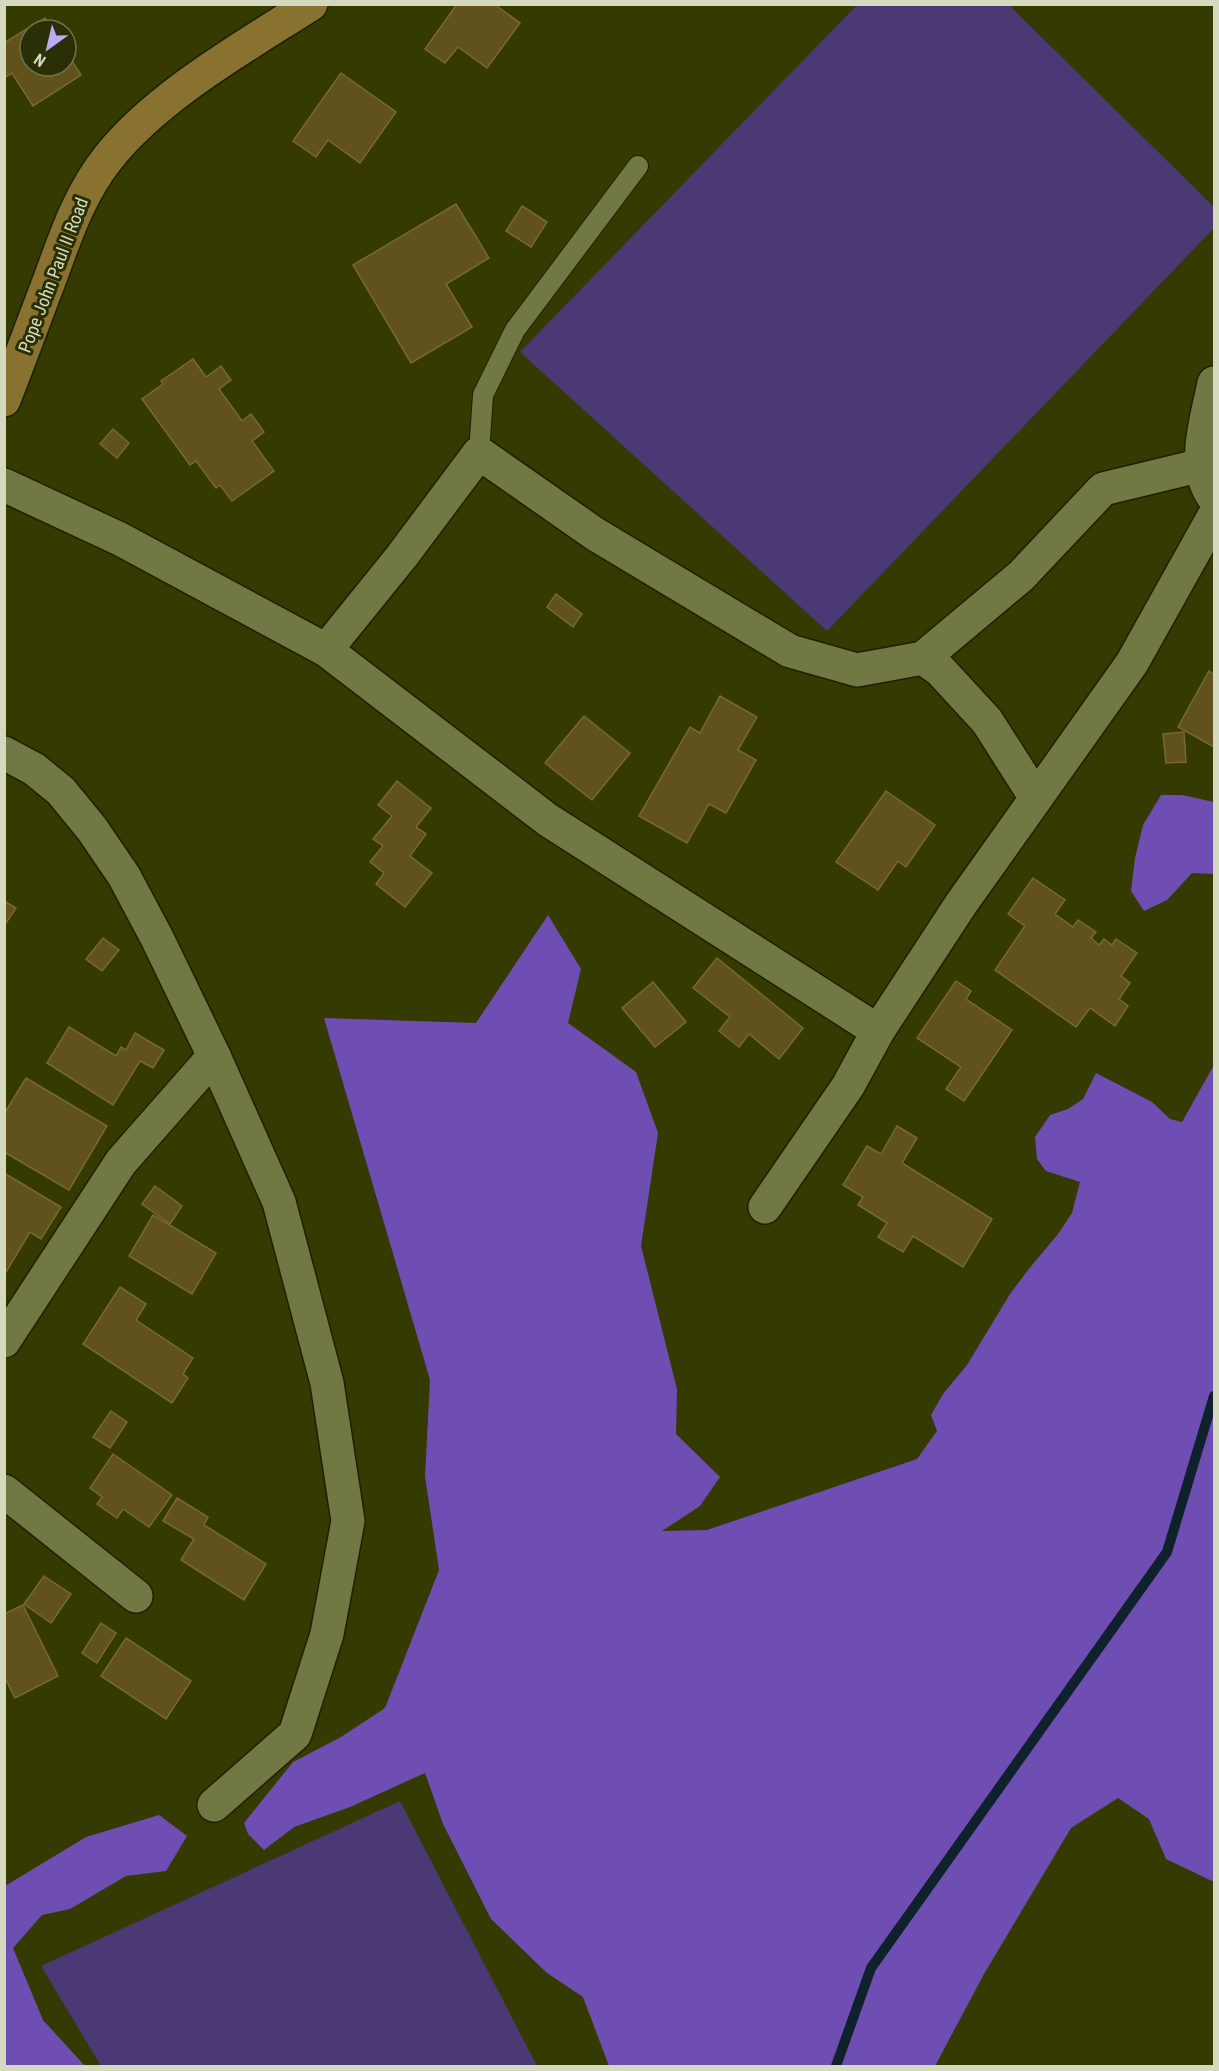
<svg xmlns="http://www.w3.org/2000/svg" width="1219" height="2071" font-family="'Roboto Condensed',sans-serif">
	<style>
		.green { fill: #4b3975 }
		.forest { fill: #6e4eb3 }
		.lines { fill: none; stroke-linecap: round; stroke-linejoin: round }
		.stream { stroke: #0f212b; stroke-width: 10 }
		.building { fill: #60521a; stroke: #776933; stroke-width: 1.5 }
		.service-casing { stroke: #1d2004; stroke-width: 22 }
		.minor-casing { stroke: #1d2004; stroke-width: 36 }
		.secondary-casing { stroke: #1d2004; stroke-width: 36 }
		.service { stroke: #717843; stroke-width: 20 }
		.minor { stroke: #717843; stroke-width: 33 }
		.secondary { stroke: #89722f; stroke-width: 33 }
		.labels { text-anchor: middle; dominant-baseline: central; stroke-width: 6; stroke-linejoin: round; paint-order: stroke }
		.street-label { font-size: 18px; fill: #d5dabe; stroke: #2b2f05 }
	</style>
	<rect width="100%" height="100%" fill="#353a00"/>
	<!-- green -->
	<g class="green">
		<path d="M858,4L1009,5L1214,207V228L827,631L520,352Z"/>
		<path d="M400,1801L537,2066H101L41,1966Z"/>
	</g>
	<!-- forest -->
	<g class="forest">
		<path d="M1161,795H1182L1214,802V874L1192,873L1167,900L1144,911L1131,891L1135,858L1143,825Z"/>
		<path d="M548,915L581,969L568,1023L636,1072L658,1133L641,1246L677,1389L676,1434L720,1477L700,1506L662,1531L707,1530L917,1459L937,1431L931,1415L943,1394L967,1365L1010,1294L1028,1270L1058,1234L1072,1213L1080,1182L1046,1171L1037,1159L1035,1137L1050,1115L1068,1109L1083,1099L1096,1073L1152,1102L1170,1119L1182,1122L1214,1065V1880L1212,1881L1166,1859L1149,1819L1118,1798L1071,1828L984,1974L935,2066H609L583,1997L547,1973L491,1919L443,1824L425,1773L350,1807L294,1827L264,1850L248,1834L244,1823L293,1762L341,1737L385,1708L439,1570L425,1476L430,1380L324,1018L476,1023Z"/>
		<path d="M159,1815L187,1836L166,1871L126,1876L70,1909L42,1915L13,1948L43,2020L85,2066H5V1886L86,1837Z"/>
	</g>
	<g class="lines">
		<!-- stream -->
		<path class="stream" d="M836,2066L871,1968L1167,1552L1214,1396"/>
	</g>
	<!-- building -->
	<g class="building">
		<path d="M457,4H494L520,23L487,68L458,47L445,63L425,49Z"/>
		<path d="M45,18L53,30H30V66H66V51L81,75L33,106L12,73L4,78V43Z"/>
		<path d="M341,73L396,112L360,163L328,140L316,157L293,141Z"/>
		<path d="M456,204L489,258L446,284L472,327L411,363L353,265Z"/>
		<path d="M522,206L547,222L531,247L506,231Z"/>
		<path d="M193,359L206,377L221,366L231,380L219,389L242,421L251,414L264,432L252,441L274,471L232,501L220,485L216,488L196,461L190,465L142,399L163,384L161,381Z"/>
		<path d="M113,429L129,443L117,458L100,444Z"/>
		<path d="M556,594L582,614L573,627L547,607Z"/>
		<path d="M1209,671L1214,675V747L1178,727Z"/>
		<path d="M720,696L757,717L738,750L756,760L726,813L709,804L687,843L639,816L690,727L700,733Z"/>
		<path d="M584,716L630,753L592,800L545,763Z"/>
		<path d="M1184,732L1186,762L1166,763L1163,734Z"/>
		<path d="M397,781L431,808L416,827L426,834L410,856L432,873L405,907L376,884L384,873L370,862L383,846L373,839L392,816L378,805Z"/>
		<path d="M886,791L935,825L906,867L898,861L878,890L836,862Z"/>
		<path d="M1033,878L1065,900L1055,914L1073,927L1078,920L1096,932L1091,938L1099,945L1104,939L1112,945L1116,939L1137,953L1121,976L1130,983L1119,999L1128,1006L1115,1026L1090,1008L1076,1027L995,970L1025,926L1008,914Z"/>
		<path d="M4,901L16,908L4,926Z"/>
		<path d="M103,938L119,950L102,971L86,959Z"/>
		<path d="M717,958L803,1028L779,1059L749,1034L739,1047L719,1031L730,1017L693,988Z"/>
		<path d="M956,981L971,991L966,999L1012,1030L964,1101L946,1089L961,1067L917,1038Z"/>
		<path d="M653,982L686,1022L655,1047L622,1008Z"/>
		<path d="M69,1027L116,1056L121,1047L126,1050L135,1033L164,1050L153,1068L140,1061L113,1105L47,1063Z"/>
		<path d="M26,1078L107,1126L69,1190L4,1152V1114Z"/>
		<path d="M897,1126L917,1138L902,1163L992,1219L963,1267L913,1236L903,1252L878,1237L887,1223L858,1205L863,1197L843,1185L867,1146L881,1154Z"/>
		<path d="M4,1173L61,1207L41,1239L30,1232L6,1272L4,1271Z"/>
		<path d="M155,1186L182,1206L170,1224L142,1204Z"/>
		<path d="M153,1215L216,1253L192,1294L129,1256Z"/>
		<path d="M120,1287L146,1304L136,1320L193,1358L183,1374L188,1378L172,1403L83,1344Z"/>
		<path d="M111,1411L127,1422L110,1448L93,1437Z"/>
		<path d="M113,1454L172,1495L149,1527L123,1509L117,1518L97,1504L102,1497L90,1488Z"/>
		<path d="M177,1498L208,1517L204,1525L266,1564L244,1600L181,1560L194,1539L163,1521Z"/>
		<path d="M44,1576L71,1594L51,1623L24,1604Z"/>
		<path d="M23,1605L58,1676L15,1698L4,1676V1614Z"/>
		<path d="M101,1623L116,1633L97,1663L82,1653Z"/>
		<path d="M126,1638L191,1681L166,1719L101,1676Z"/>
	</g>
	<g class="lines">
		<!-- service casing -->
		<g class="service-casing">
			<path id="service" d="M479,453L483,395L515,330L638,166"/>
		</g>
		<!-- minor casing -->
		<g class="minor-casing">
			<g id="minor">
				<path d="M1214,383C1207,419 1190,466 1214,498"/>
				<path d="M4,485L120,539L326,650L548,820L878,1031"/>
				<path d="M326,650L402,556L479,453L595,534L790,651L857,670L923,658L1021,576L1103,489L1202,465"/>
				<path d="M923,658L940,670L987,721L1036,798"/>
				<path d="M4,753L34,769L61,791L92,829L124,876L157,938L214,1056L279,1202L327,1383L348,1521L327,1634L295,1734L214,1805"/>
				<path d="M765,1207L848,1086L878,1031L961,904L1132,663L1214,516"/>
				<path d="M4,1341L121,1162L214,1056"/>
				<path d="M4,1491L136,1596"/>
			</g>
		</g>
		<!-- secondary casing -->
		<g class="secondary-casing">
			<path id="secondary" d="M4,400C20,359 35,318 51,276C66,235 80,193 108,158C157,96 244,47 311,4"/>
		</g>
		<!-- service -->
		<use href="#service" class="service"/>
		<!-- minor -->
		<use href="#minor" class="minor"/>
		<!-- secondary -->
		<use href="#secondary" class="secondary"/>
	</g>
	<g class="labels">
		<!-- street labels -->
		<g class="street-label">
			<text transform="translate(53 275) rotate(-69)">Pope John Paul II Road</text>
		</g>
	</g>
	<!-- border -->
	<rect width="1219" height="2071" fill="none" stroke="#d5dabe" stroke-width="12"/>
	<!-- north arrow -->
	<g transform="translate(48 48) rotate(214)"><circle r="28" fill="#2b2f05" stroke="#6f734f" stroke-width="1.5"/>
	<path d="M0-4.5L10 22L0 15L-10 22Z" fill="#bcaaf5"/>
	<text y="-9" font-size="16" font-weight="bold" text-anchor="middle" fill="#d5dabe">N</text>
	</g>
</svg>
